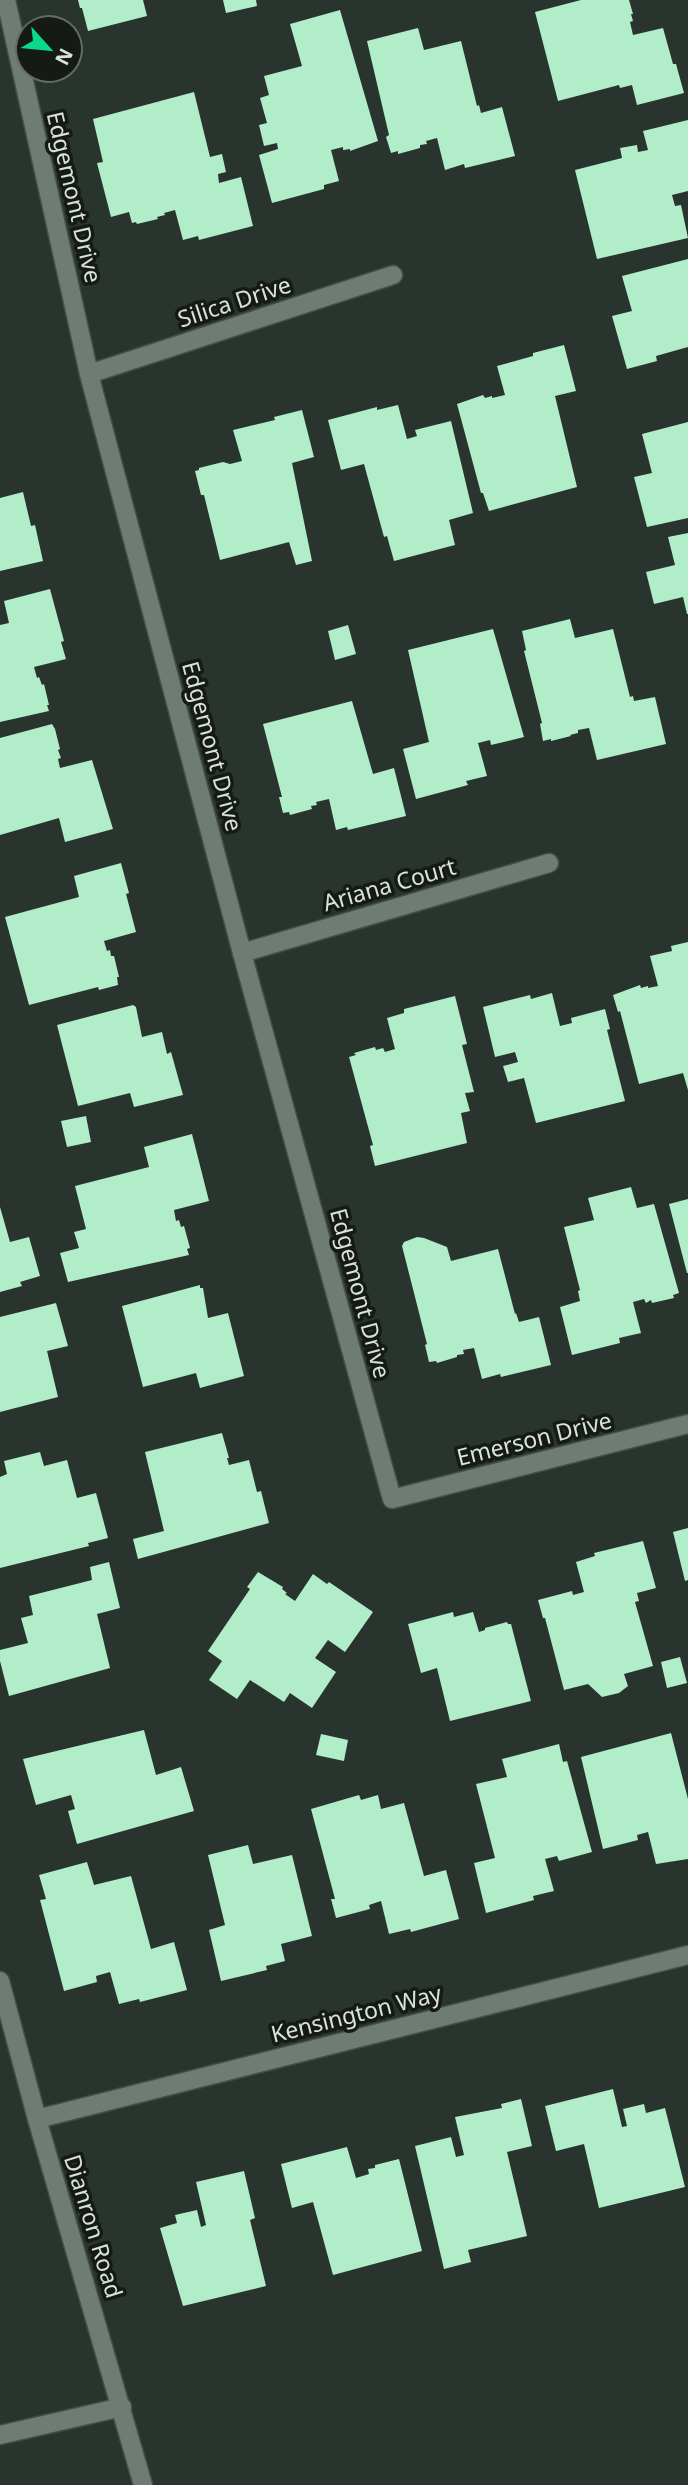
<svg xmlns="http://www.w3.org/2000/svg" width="688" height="2485" font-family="'Noto Sans',sans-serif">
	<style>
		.building { fill: #b2edca }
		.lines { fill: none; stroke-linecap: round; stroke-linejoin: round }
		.street-casing { stroke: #454f49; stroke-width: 21 }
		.street { stroke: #6f7c74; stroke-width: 18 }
		.labels { text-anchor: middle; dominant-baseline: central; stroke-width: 7; stroke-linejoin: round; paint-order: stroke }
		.street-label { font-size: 23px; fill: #dae2dd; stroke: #151a17 }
	</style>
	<rect width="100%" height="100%" fill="#28342d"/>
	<!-- building -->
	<g class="building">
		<path d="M78,0H143L147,16L88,31L82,8H80Z"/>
		<path d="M223,0H256L257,6L226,13Z"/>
		<path d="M581,0H629L633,14H631L633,21L630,22L633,35L663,28L673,64H676L684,93L637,105L632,85L620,88L619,85L558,101L535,12Z"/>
		<path d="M340,10L378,141L350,151V149L343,150V147L331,150L339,181L324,185V189L272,203L259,155L278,149L277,143L264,146L259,125L267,123L260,98L269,95L264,76L302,66L290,24Z"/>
		<path d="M418,28L424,50L461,41L477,106L479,105L481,113L502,107L515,156L465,168L464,164L445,170L437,138L426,141L427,144L420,145V148L398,154V151L391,153L386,137L389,135L367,41Z"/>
		<path d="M194,92L210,157L222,154L226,172L218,174L219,183L241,177L253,226L199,240L198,236L183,240L175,210L164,213L165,215L157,217L158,219L137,224L136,222L132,223L129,212L111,217L97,163L103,162L93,119Z"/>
		<path d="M688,120V191L672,195L675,206L681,205L688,238L597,259L575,170L622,158L620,148L637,145L638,152L648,150L643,131Z"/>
		<path d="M688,259V347L656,356L657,361L627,369L612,316L632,311L622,276Z"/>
		<path d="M564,345L576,391L555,396L577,487L489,511L483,493H481L457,404L483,395L485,398L492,396V398L505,395L497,366L533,356V353Z"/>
		<path d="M398,405L407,439L417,436L415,430L451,421L473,513L449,520L455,545L394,561L387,536L384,537L364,464L341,470L328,420L377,407V410Z"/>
		<path d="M302,410L314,457L292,463L312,561L296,565L289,542L220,560L204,495H201L195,471L199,470V468L223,462L230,464L242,461L233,430L275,420L274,417Z"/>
		<path d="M688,422V518L647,527L634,477L652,473L642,434Z"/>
		<path d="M23,492L31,526L35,525L43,561L0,571V498Z"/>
		<path d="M688,533V614H687L683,597L654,604L646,572L675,565L668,537Z"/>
		<path d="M50,589L64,641L61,642L66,659L34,667L37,678L39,677L42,685L44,684L49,705H47L49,711L0,722V625L9,623L4,601Z"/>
		<path d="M570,619L575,638L613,629L630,697L633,696L634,701L655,697L666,744L597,760L589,728L578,730V733L570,735L571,736L551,741V739L543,741L540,724L542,723L524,651L526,650L522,631Z"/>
		<path d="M348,625L356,654L335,660L328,631Z"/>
		<path d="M493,629L524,737L491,745L490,740L478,743L487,776L466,781L468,785L416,799L403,749L429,742L408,650Z"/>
		<path d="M352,701L373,774L394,768L406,816L348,830L347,827L336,830L329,799L316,802L317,805L311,806L312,809L290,815L289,812L283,813L279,797H282L263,724Z"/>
		<path d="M52,724L55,729L60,749L58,750L61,758L58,759L60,768L92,760L113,829L65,842L59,818L0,835V738Z"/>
		<path d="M121,863L129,893L126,894L136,932L104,941L107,951L110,950L111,956H114L119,977H117L118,985L99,990L98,987L29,1005L5,917L79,897L74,876Z"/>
		<path d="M688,942V1090L683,1073L639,1084L620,1011L618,1012L613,995L640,985L641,988L648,986V988L658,986L650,956L672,951L671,946Z"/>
		<path d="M552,993L560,1026L572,1023L571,1018L605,1009L610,1029L607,1030L625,1101L536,1123L524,1078L508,1082L503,1066L518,1062L515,1052L495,1057L483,1007L530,995L531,999Z"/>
		<path d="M455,996L467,1044L462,1045L474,1092L465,1093L470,1111L461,1113L467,1143L375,1166L370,1146L373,1145L349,1057L356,1055L354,1053L375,1047L376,1050L383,1048L385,1052L395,1049L387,1018L404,1013V1009Z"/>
		<path d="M133,1005L136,1007L142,1037L162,1032L167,1054L171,1052L183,1095L134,1107L130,1093L78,1106L57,1025Z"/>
		<path d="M86,1116L91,1142L67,1147L61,1121Z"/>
		<path d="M192,1134L209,1201L174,1210L176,1221L179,1220L181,1227L184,1226L190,1248L187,1249L189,1255L68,1282L60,1253L79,1248L74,1232L86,1229L75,1186L149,1167L144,1147Z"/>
		<path d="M631,1187L637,1208L654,1204L679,1293L673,1295L674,1298L652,1303L651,1300L646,1303L644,1299L633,1302L641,1333L619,1338L620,1343L572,1355L560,1307L580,1301L578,1291L580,1290L564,1227L594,1220L588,1198Z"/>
		<path d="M688,1199V1273H687L669,1204Z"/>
		<path d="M0,1207L10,1242L29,1237L40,1276L20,1282L22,1286L0,1292Z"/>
		<path d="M417,1237L424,1238L447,1247L451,1261L498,1249L515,1314L516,1313L519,1322L539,1317L551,1365L501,1377L500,1374L482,1379L474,1348L463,1350L464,1354L457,1355V1357L437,1363L436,1361L429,1362L425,1345L427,1344L402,1246L404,1242Z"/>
		<path d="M200,1285V1288H203L208,1318L228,1313L244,1376L200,1388L196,1373L143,1387L122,1306Z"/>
		<path d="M56,1303L68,1346L47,1351L58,1397L0,1412V1317Z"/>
		<path d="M222,1433L229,1458H227L229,1465L249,1460L257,1492L261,1491L269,1523L138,1559L133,1539L164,1531L145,1452Z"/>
		<path d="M40,1452L44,1466L67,1460L77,1498L96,1493L108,1538L88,1543L89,1546L0,1568V1477L7,1474L4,1461Z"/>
		<path d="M688,1528V1580L685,1581L673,1532Z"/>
		<path d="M643,1541L656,1588L637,1593L639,1601L635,1602L653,1666L624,1674L628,1686L619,1693L602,1697L588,1684L564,1690L545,1618H543L538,1600L572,1591L573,1595L584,1592L576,1562L595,1556L594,1553Z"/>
		<path d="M109,1562L120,1608L97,1614L110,1668L9,1696L0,1661V1650L28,1643L21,1618L33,1615L29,1596L92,1580L90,1567Z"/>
		<path d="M258,1572L283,1587L282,1589L287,1593L285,1594L295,1601L313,1574L327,1584L329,1582L373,1612L345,1652L328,1640L315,1658L336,1672L312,1708L290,1693L284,1702L250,1680L237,1699L209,1680L222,1661L208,1651L250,1589L247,1587Z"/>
		<path d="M453,1612L454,1617L473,1612L479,1632L485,1630V1628L507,1622L508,1624H511L531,1701L450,1721L437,1668L421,1673L408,1624Z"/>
		<path d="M680,1657L687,1683L667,1688L661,1662Z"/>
		<path d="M144,1730L156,1775L181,1767L194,1811L77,1844L68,1811L75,1809L71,1795L36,1805L23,1759Z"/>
		<path d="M671,1733L688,1799V1859L656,1864L648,1832L637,1835L638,1840L603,1849L581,1757Z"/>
		<path d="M321,1734L348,1740L344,1761L316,1755Z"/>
		<path d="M559,1744L563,1762L567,1761L592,1852L559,1861L557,1856L545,1859L554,1891L533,1896L534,1900L486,1913L474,1863L495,1858L476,1784L507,1777L502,1759Z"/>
		<path d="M359,1795L361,1800L378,1795L381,1809L404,1803L424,1876L446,1870L459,1919L411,1932L410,1929L389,1934L381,1901L369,1905L370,1909L336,1918L331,1899H335L311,1809Z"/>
		<path d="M248,1845L253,1864L292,1855L312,1936L281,1944L285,1961L266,1966L267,1970L221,1981L209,1930L225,1925L208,1855Z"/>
		<path d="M87,1862L94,1885L131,1876L151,1949L174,1942L187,1990L140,2002L139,1999L119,2004L110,1972L96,1976L97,1982L64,1991L40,1900L46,1899L39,1875Z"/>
		<path d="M613,2089L622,2127L627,2126L623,2109L644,2104L646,2113L665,2108L685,2187L599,2208L584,2144L556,2151L545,2106Z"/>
		<path d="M521,2099L532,2146L507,2152L527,2236L468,2250L471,2262L444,2269L415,2146L451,2137L456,2157L464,2155L455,2117L502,2108L501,2104Z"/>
		<path d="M347,2147L356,2178L369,2174L368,2169L375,2168V2165L399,2159L422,2251L333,2275L313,2202L292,2208L281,2164Z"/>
		<path d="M244,2171L255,2218L250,2220L266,2286L183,2306L160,2228L177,2223L175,2215L197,2210L201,2227L206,2225L196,2182Z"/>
	</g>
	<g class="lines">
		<!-- street casing -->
		<g class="street-casing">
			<g id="street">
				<path d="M6,0L89,374L242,953L392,1499L688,1424"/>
				<path d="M89,374L393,275"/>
				<path d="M242,953L549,863"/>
				<path d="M0,1981L37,2119L143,2485"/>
				<path d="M37,2119L688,1955"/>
				<path d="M0,2435L122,2407"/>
			</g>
		</g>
		<!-- street -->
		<use href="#street" class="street"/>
	</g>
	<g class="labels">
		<!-- street labels -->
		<g class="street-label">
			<text transform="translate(75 197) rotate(77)">Edgemont Drive</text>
			<text transform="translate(234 301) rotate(-18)">Silica Drive</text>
			<text transform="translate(213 746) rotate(75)">Edgemont Drive</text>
			<text transform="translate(389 884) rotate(-16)">Ariana Court</text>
			<text transform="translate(361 1293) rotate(75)">Edgemont Drive</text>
			<text transform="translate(534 1438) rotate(-14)">Emerson Drive</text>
			<text transform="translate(356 2013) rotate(-14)">Kensington Way</text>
			<text transform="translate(94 2226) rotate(73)">Dianron Road</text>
		</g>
	</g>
	<!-- north arrow -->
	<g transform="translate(49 49) rotate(117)"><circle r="33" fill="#151a17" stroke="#646a66" stroke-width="2"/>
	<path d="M0-5L12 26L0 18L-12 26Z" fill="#0ad98b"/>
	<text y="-10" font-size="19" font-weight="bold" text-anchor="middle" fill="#dae2dd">N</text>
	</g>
</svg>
